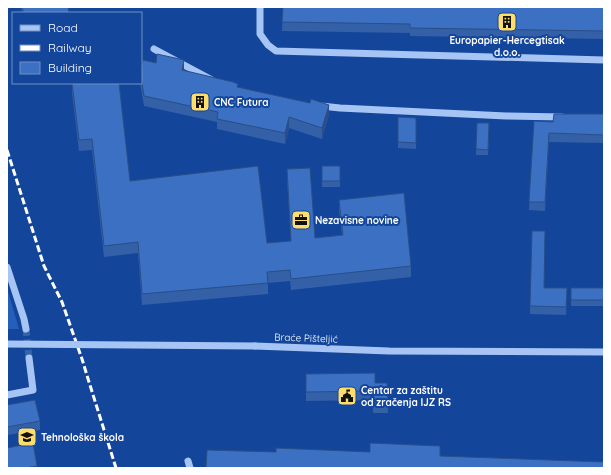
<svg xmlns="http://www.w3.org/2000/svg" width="611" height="475" font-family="Quicksand,sans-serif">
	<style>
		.green { fill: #265fb9 }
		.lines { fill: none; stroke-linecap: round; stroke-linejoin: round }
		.minor-tunnel { stroke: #3662aa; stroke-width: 7; stroke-dasharray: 7 3.5; stroke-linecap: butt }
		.minor { stroke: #a7c5f4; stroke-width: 7 }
		.rail { stroke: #fff; stroke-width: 3; stroke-dasharray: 7 3; stroke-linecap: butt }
		.minor-bridge { stroke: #a7c5f4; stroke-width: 7 }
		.wall { fill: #3460a7 }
		.shaded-wall { fill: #2a4e88 }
		.building { fill: #3c70c2; stroke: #2a4e88 }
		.labels { text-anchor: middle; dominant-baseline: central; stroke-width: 4; stroke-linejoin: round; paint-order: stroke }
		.poi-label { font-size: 10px; font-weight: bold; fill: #fff; stroke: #13469b; text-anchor: start }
		.street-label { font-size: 10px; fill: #fff; stroke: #13469b }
	</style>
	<rect width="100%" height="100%" fill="#13469b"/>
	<!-- green -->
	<path class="green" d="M7,288L19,329H7Z"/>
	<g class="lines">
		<!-- minor-tunnel -->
		<path class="minor-tunnel" d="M26,329L29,358"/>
		<!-- minor -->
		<g class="minor">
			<path d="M260,7V34L268,45L276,51L604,60"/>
			<path d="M154,49L212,80"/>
			<path d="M321,106L340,108L506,116L562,117"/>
			<path d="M7,267L24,319L26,329"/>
			<path d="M255,346L389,351L604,352"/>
			<path d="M7,395L33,390L29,358"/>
			<path d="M188,461L190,468"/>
		</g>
		<!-- rail -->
		<path class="rail" d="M7,150L44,266L62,302L82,359L89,382L116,468"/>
		<!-- minor-bridge -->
		<path class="minor-bridge" d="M7,344L255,346"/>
	</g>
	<!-- wall -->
	<g class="wall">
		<path d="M21,7H68L69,13H22Z"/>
		<path d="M283,7H604V39L410,36V33L282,31Z"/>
		<path d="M141,69L184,71L238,87L329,115L322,139L289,128L285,144L217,129V122L144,106L140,83H141Z"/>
		<path d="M72,83L130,181L267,243L291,241L287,180V169L315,238L342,235L339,211V200L411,266V277L291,290L290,281L268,283V294L142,305L138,253L104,257L92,150L79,151L72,93Z"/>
		<path d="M604,114V143L549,142L545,211L529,210L534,121L553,122Z"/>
		<path d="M398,117L416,118V149L398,148Z"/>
		<path d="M477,123H489L488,155H476Z"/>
		<rect x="322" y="166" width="18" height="21"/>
		<path d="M544,288H567L566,315L530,314V306Z"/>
		<rect x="571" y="288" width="33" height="18"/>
		<path d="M306,374L375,383H387L388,413H373V400L306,401Z"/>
		<path d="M7,405L40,421V430L7,435Z"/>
		<path d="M37,466V468H7Z"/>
	</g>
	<!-- shaded-wall -->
	<g class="shaded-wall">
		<path d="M184,60V71L182,70Z"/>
		<path d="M329,105V115L322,139V128Z"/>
		<path d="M289,117V128L285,144V133Z"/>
		<path d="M549,133V142L545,211V202Z"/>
	</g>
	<!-- building -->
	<g class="building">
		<path d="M22,7H68L69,13H24Z"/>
		<path d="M283,7H604V31L410,28V24L282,22Z"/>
		<path d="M157,54L184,60L182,70L233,82L238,84L237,87L310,103L311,99L329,105L322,128L289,117L285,133L217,119L218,112L144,96L141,77V69L143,60L156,63Z"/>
		<path d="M72,83H119L130,181L258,166L267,243L291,241L287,169L310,168L315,238L343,235L339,200L404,193L411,266L291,279L290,270L267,272L268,283L142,294L138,242L104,246L92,139L79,140Z"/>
		<path d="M554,114H604V135L549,133L545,202H529L534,121L553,122Z"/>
		<path d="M398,117L416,118V143L398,142Z"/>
		<path d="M477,123H489L488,150L476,149Z"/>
		<rect x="322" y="166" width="18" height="15"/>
		<path d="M532,231H545L544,288H567L566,307L530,306Z"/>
		<rect x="571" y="288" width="33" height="12"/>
		<path d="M375,373V383H387L388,404H373V391L306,392V374Z"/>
		<path d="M35,400L40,421L7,427V405Z"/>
		<path d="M33,443L37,466L25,468H7V448Z"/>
		<path d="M370,443L440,446V456L604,462V468H206L207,450L276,452V448L370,452Z"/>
	</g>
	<!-- icons -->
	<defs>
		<g id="building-square" transform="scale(1)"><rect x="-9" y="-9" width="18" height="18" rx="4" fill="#ffdd6a" stroke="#13469b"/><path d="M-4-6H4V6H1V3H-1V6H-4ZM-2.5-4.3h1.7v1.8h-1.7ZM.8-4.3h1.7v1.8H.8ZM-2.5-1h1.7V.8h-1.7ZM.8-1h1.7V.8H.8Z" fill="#111"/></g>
		<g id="office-square" transform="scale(1)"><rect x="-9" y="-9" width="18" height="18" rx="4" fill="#ffdd6a" stroke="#13469b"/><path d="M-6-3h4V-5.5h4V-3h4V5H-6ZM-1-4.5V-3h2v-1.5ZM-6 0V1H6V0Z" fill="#111"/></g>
		<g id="civic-square" transform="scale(1)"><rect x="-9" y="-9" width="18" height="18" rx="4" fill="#ffdd6a" stroke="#13469b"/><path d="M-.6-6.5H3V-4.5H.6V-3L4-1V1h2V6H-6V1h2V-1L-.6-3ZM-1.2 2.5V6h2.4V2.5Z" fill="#111"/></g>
		<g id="school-square" transform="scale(1)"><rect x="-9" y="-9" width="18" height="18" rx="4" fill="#ffdd6a" stroke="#13469b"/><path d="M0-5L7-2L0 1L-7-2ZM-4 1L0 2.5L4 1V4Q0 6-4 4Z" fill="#111"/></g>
	</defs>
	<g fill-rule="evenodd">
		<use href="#building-square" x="507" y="22"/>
		<use href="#building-square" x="200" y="102"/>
		<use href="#office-square" x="301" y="220"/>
		<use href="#civic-square" x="347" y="396"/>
		<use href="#school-square" x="27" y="437"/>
	</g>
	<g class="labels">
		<!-- poi labels -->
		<g class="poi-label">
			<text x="507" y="40" text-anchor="middle">Europapier-Hercegtisak<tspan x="507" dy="12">d.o.o.</tspan></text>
			<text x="214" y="102">CNC Futura</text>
			<text x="315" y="220">Nezavisne novine</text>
			<text x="361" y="390">Centar za zaštitu<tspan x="361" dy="12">od zračenja IJZ RS</tspan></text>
			<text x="41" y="437">Tehnološka škola</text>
		</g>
		<!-- street labels -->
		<g class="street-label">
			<text transform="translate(306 338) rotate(2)">Braće Pišteljić</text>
		</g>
	</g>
	<!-- border -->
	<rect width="611" height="475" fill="none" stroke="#ffffff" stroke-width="16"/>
	<!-- legend -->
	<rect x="12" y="12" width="130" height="72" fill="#13469b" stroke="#7190c3"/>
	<rect x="20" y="25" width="20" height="6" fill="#a7c5f4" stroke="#7190c3"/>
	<text x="48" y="32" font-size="12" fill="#ffffff">Road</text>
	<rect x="20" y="45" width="20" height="6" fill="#ffffff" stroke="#7190c3"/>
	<text x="48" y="52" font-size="12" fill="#ffffff">Railway</text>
	<rect x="20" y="62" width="20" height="12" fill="#3c70c2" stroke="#7190c3"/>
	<text x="48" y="72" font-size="12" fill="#ffffff">Building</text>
</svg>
